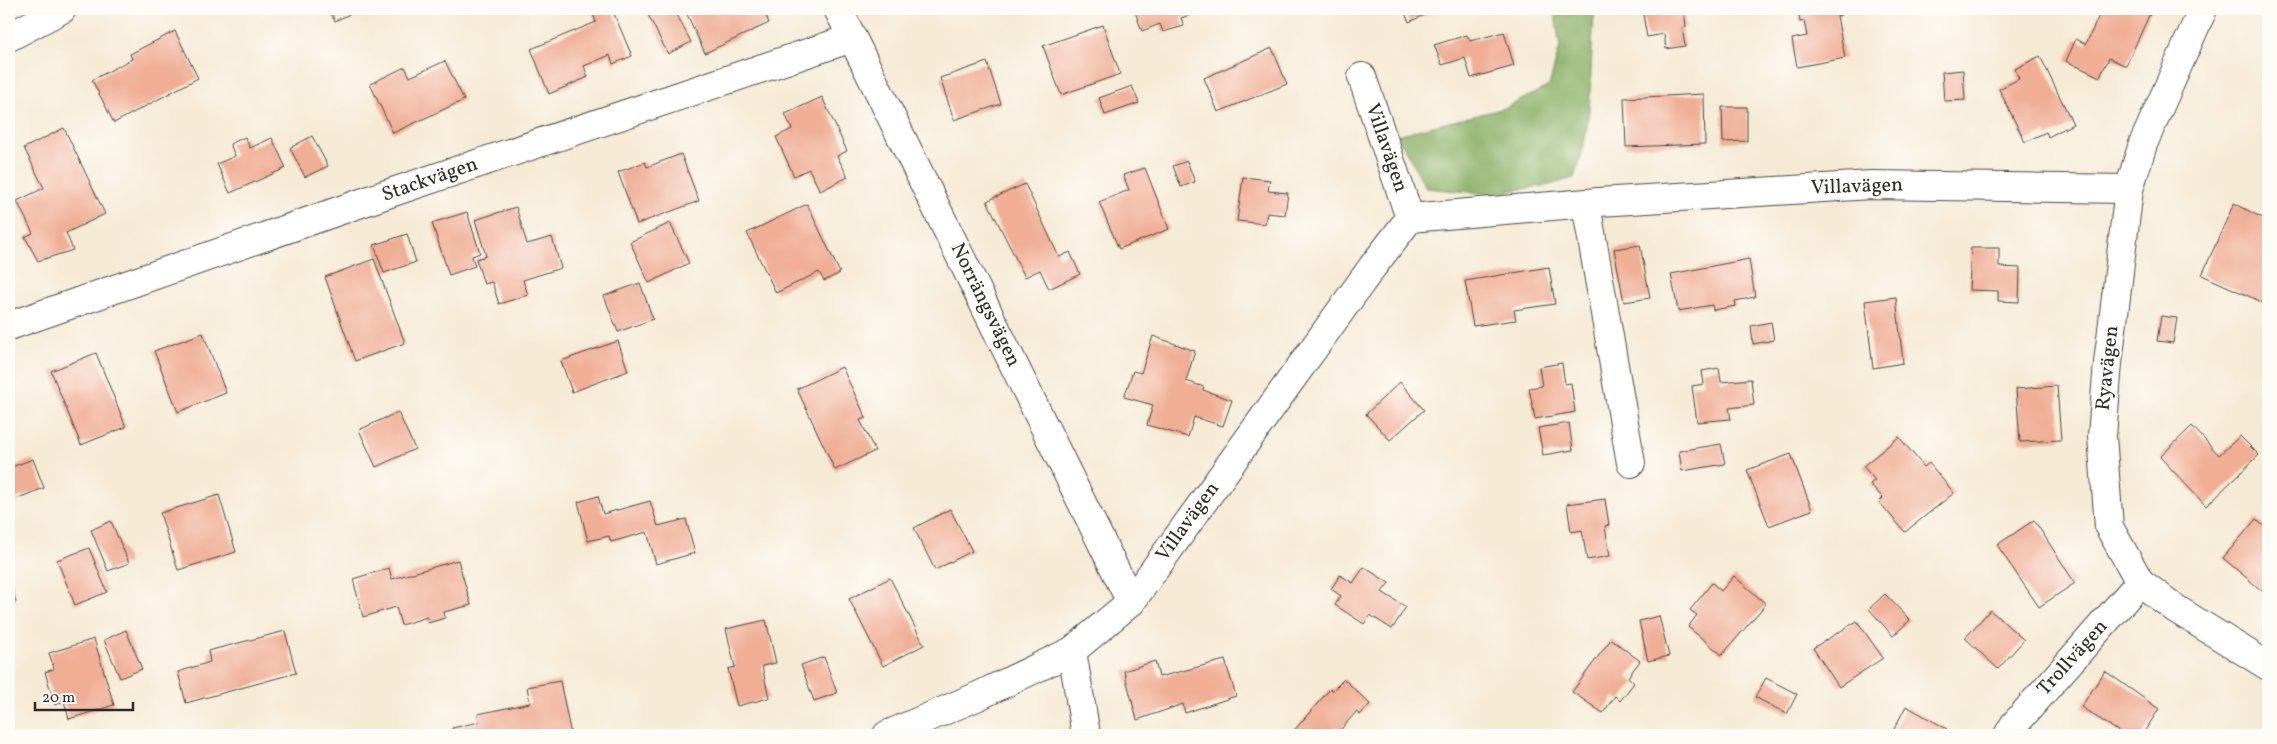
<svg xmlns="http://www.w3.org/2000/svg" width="2277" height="744" font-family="Vollkorn,serif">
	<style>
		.forest { fill: #8cb167; stroke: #5c6e49 }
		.building { fill: #f0ae95 }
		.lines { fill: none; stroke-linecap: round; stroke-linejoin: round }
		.minor-casing { stroke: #494844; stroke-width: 30 }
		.minor { stroke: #fff; stroke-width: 28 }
		.labels { text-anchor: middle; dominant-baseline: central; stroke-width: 4.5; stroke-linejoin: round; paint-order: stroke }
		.street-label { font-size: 20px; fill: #2b2b2b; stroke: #fdfcf7 }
	</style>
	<rect width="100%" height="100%" fill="#fdfcf7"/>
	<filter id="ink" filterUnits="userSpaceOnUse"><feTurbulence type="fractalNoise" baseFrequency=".02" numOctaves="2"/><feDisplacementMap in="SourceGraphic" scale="10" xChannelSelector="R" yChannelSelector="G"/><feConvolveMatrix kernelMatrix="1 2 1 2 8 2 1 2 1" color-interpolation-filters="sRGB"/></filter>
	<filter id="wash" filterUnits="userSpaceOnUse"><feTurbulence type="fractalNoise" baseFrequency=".0096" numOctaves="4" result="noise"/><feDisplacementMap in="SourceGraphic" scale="20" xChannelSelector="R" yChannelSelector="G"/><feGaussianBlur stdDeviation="1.12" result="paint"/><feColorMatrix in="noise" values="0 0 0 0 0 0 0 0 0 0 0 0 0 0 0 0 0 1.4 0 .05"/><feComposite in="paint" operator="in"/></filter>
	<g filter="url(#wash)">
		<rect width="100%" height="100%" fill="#f5ead4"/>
		<!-- forest -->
		<path class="forest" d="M1554,9H1595C1588,65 1596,124 1574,178L1549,185L1490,194L1426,188L1397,135L1505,108L1549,86L1560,46Z"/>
		<g id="blocks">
			<!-- building -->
			<g class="building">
				<path d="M328,9H360L335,21Z"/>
				<path d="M591,9H612L632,56L613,64L610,55L584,66L588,77L549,94L531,49L596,22Z"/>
				<path d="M645,9H674L691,42L668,54Z"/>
				<path d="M687,9H763L769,23L705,53L685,10Z"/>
				<path d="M1134,9H1209L1181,18L1184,26L1163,32L1160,24L1142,31Z"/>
				<path d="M1403,9H1438L1409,22Z"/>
				<path d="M1642,9H1684L1686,27L1682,28L1685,46L1666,49L1664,34L1647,37Z"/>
				<path d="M1798,9H1839L1841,15L1837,16L1845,58L1797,67L1792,39L1807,36L1804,21L1800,22Z"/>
				<path d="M2102,9H2152L2126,66L2109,58L2100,77L2066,61L2076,39L2086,44Z"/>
				<path d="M1103,25L1120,74L1061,95L1043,46Z"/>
				<path d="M175,31L198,78L114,123L92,80L132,59L130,54Z"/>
				<path d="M1504,32L1514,66L1471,78L1465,58L1442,65L1434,45L1467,35L1470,41Z"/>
				<path d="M1272,48L1287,84L1218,112L1204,78Z"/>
				<path d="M2040,56L2073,124L2048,137L2046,132L2025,142L1999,89L2019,79L2015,69Z"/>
				<path d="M445,61L464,100L393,133L370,84L405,67L410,77Z"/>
				<path d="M987,62L1001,104L954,120L940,78Z"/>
				<path d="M1963,70L1965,100L1944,101L1942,72Z"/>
				<path d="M1132,86L1139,103L1105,115L1099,98Z"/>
				<path d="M1704,94L1705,144L1626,147L1624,98Z"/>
				<path d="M822,97L847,151L837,156L848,177L820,191L809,169L794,176L776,137L792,129L785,114Z"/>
				<path d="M1722,107H1747V141L1723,142Z"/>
				<path d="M64,128L105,214L66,233L73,250L38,261L25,237L33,233L17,201L44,188L24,148Z"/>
				<path d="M312,136L328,166L305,177L290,148Z"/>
				<path d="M245,137L250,148L272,138L286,168L230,193L217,164L235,156L230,144Z"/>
				<path d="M681,154L699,201L637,224L618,172L645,162L647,167Z"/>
				<path d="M1187,161L1195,182L1181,187L1173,166Z"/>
				<path d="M1145,168L1169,229L1119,249L1099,202L1129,190L1123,175Z"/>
				<path d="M1243,177L1270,180L1268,191L1288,193L1285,215L1267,213L1265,224L1237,221Z"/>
				<path d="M1025,184L1059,257L1070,252L1080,274L1049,289L1040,270L1025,277L987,201Z"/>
				<path d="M2234,203L2268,221V293L2264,303L2202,275Z"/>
				<path d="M807,204L840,273L824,281L819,272L776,293L747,233Z"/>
				<path d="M516,207L527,244L552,237L561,268L523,280L528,295L499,304L492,282L484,284L476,259L486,256L475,220Z"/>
				<path d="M467,212L480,253L472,256L475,266L449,275L432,223Z"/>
				<path d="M670,223L689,263L649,283L630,242Z"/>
				<path d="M407,234L416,262L384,273L374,245Z"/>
				<path d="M1640,245L1650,298L1624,302L1614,249Z"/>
				<path d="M1971,248H1999V267L2020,268L2019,302L1998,301V291L1969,290Z"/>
				<path d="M374,259L405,343L355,361L325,277Z"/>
				<path d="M1749,259L1755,297L1735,301L1736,306L1713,310L1712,305L1678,311L1671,274Z"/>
				<path d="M1549,267L1555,304L1514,310L1516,320L1473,326L1465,281Z"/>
				<path d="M640,283L653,319L618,332L604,296Z"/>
				<path d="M1896,297L1903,363L1873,368L1865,301Z"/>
				<path d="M2161,316L2177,318L2173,343L2157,341Z"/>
				<path d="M1771,322L1774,340L1753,344L1751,326Z"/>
				<path d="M203,333L226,393L178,412L154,351Z"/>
				<path d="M1153,336L1195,351L1186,381L1204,387L1203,390L1232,400L1223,426L1194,417L1188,437L1147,425L1153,405L1124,397L1133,371L1141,373Z"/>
				<path d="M618,341L628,371L572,392L561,361Z"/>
				<path d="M96,353L126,427L81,445L51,371Z"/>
				<path d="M1562,363L1565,384L1571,383L1575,412L1535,419L1529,388L1542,386L1539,367Z"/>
				<path d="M842,367L866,418L860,420L875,451L835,470L797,389Z"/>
				<path d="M1719,368L1721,382L1751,379L1754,405L1729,408L1731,419L1697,422L1692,386L1704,384L1702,371Z"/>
				<path d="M1400,382L1424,410L1390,440L1366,414Z"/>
				<path d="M2057,386L2061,440L2020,442L2016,389Z"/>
				<path d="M398,412L415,449L376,467L359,430Z"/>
				<path d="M1569,423L1573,450L1543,455L1538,428Z"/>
				<path d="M2192,426L2219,455L2240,436L2259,455L2206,506L2160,457Z"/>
				<path d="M1899,437L1924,467L1929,463L1954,493L1905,532L1879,502L1883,498L1870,484L1875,480L1863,466Z"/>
				<path d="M1721,444L1725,464L1682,471L1679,451Z"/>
				<path d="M1791,454L1812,510L1769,526L1747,470Z"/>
				<path d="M33,459L44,488L13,500L9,487V468Z"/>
				<path d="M219,495L236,552L178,570L160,513Z"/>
				<path d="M598,496L603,514L650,501L658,526L686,519L695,553L656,564L647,532L611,542L609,536L588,541L578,502Z"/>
				<path d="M1605,499L1609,525L1605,526L1610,556L1587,560L1582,530L1571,532L1567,504Z"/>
				<path d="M950,509L972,551L935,570L914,528Z"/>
				<path d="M2256,519L2268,530V596L2223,558Z"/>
				<path d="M2034,520L2075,583L2039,607L1997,545Z"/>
				<path d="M111,521L129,563L108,571L91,530Z"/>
				<path d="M89,548L107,592L75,605L57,560Z"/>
				<path d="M458,560L471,605L444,612L445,618L428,623L427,617L401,625L396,607L363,617L353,579L389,568L392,579Z"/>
				<path d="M1364,567L1389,583L1382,592L1406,607L1392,629L1370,615L1364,624L1335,605L1341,596L1331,589L1340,575L1353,583Z"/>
				<path d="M1734,576L1766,604L1722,655L1688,627L1697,615L1690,610L1712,583L1721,591Z"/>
				<path d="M9,577L16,602L9,604Z"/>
				<path d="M890,578L924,645L883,666L849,599Z"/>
				<path d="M1885,594L1910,620L1893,636L1869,609Z"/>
				<path d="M1990,610L2024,640L1998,669L1965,638Z"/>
				<path d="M1659,616L1669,656L1648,661L1639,621Z"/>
				<path d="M766,620L776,663L762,666L769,698L737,706L728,669L735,667L726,629Z"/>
				<path d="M1857,621L1883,658L1839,687L1813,648Z"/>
				<path d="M126,630L142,669L120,678L104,640Z"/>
				<path d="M285,631L296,673L186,703L178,672L210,662L208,651Z"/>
				<path d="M94,639L114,705L69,719L64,701L55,705L45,672L54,669L49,653Z"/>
				<path d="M1611,639L1640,661L1628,677L1634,683L1620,701L1615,696L1603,713L1572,692Z"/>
				<path d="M824,657L837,693L814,701L801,665Z"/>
				<path d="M1225,660L1236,696L1185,713L1183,704L1137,720L1124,671L1155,661L1159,677Z"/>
				<path d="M2105,671L2159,709L2142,735H2124L2081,707Z"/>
				<path d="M1766,678L1797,694L1787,714L1755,697Z"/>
				<path d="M1344,679L1370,704L1360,715L1356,712L1336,735H1290L1330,689L1332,691Z"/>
				<path d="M560,681L571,735H454L452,728L479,722L478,714L530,703L527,687Z"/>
				<path d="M1906,706L1947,729L1944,735H1891Z"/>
			</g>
		</g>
	</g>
	<g filter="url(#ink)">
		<use href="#blocks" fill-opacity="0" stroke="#494844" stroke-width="1"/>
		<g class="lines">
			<!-- minor casing -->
			<g class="minor-casing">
				<g id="minor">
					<path d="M838,9L1131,602"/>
					<path d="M2203,9L2143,144L2129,189L2108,363L2102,436L2109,527L2140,582L2176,609L2268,666"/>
					<path d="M9,37L62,9"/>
					<path d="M1362,77L1410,218"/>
					<path d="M1586,204L1631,463"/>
					<path d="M9,326L384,195L852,38"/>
					<path d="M1072,651L1086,735"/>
					<path d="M887,735L976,697L1072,651L1131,602L1373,266L1410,218L1599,202L1871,185L2129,189"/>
					<path d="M2008,735L2014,725L2140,582"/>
				</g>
			</g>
			<!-- minor -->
			<use href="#minor" class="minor"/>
		</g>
	</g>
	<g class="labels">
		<!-- street labels -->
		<g class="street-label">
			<text transform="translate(1386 148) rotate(71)">Villavägen</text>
			<text transform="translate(430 180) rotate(-19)">Stackvägen</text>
			<text transform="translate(1857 187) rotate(-2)">Villavägen</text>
			<text transform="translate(985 305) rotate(64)">Norrängsvägen</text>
			<text transform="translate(2108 368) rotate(-84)">Ryavägen</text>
			<text transform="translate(1188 522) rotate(-54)">Villavägen</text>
			<text transform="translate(2073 658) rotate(-48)">Trollvägen</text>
		</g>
	</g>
	<!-- margin -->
	<rect width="2277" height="744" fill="none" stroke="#fdfcf7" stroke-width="30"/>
	<!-- scale -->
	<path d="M35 702v8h98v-8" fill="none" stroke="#2b2b2b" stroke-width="2.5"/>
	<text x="42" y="702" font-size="15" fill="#2b2b2b" stroke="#fdfcf7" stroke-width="4" paint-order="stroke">20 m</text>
</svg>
